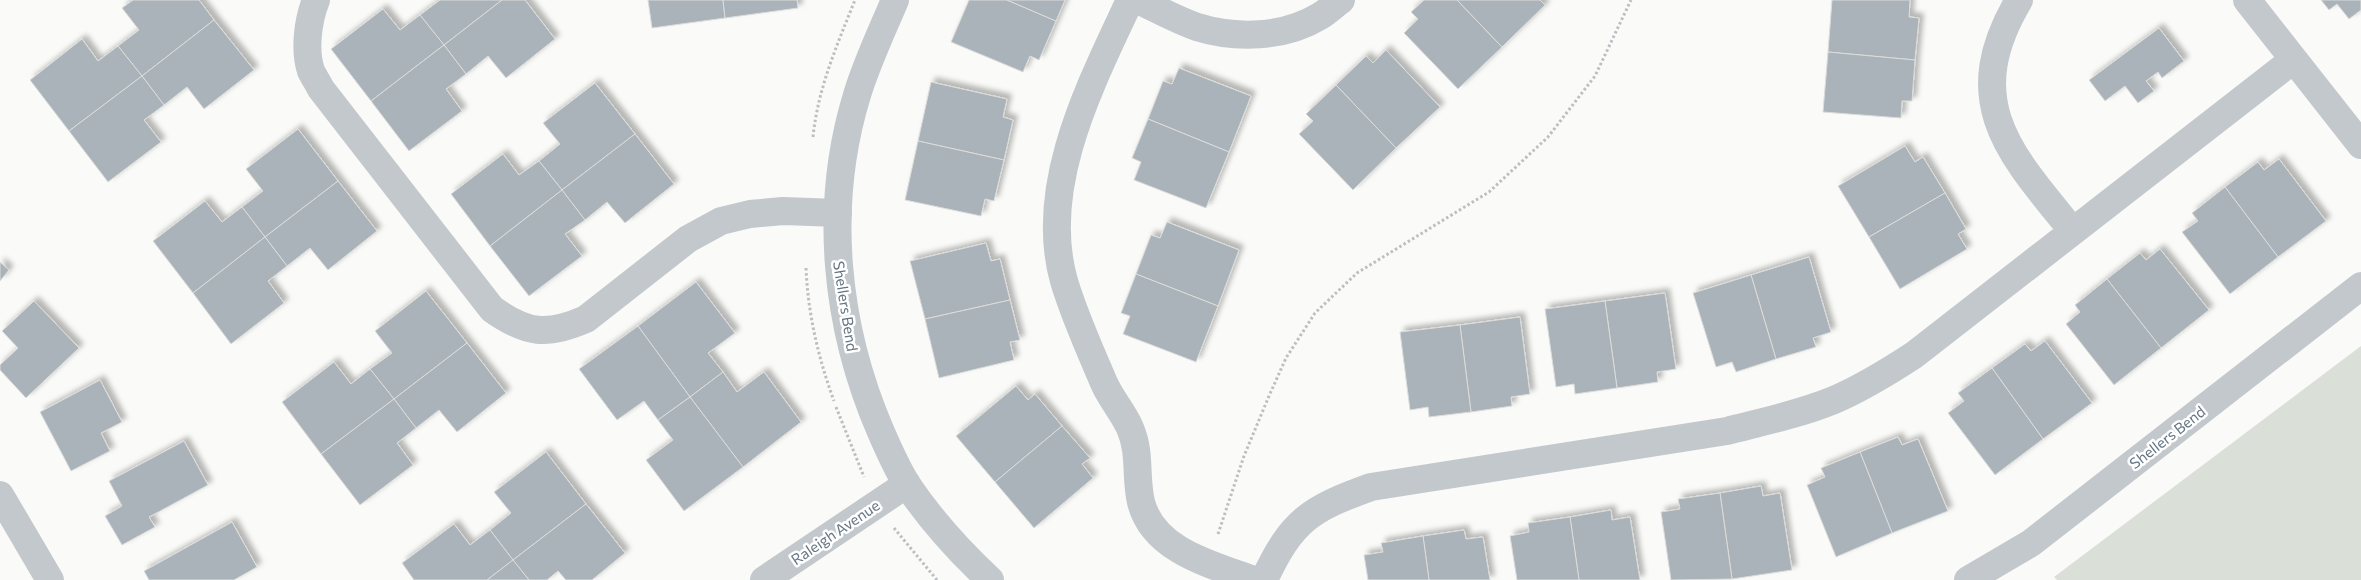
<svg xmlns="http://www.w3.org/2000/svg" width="2361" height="580" font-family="Commissioner,sans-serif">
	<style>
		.green { fill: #dadfd7 }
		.building { fill: #aab3b9; stroke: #dcdcda; filter: url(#shadow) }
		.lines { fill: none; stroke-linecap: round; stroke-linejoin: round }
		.path { stroke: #bbbfc2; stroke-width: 3; stroke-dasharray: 2.5 2.5; stroke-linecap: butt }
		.minor { stroke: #c3c8cc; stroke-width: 28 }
		.labels { text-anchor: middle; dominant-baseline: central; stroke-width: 5; stroke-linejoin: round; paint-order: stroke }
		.street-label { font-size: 15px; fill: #657683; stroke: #fff }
	</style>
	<defs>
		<filter id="shadow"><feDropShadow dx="4.5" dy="-4.5" stdDeviation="2.5" flood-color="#0004"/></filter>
	</defs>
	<rect width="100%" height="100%" fill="#fafaf8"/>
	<!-- green -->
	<path class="green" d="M2361,346V580H2057L2054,577Z"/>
	<!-- building -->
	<g class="building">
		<path d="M133,0H199L214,20L142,76L118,46L139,30L122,8Z"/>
		<path d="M440,0H502L444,45L420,15Z"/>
		<path d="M502,0H525L555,39L506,78L488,56L466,74L444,45Z"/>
		<path d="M648,0H723L725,18L652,28Z"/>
		<path d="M723,0H797L798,8L725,18Z"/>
		<path d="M969,0H1007L1056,21L1039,60L1030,56L1023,72L951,42Z"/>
		<path d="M1007,0H1065L1056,21Z"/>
		<path d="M1424,0H1457L1502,47L1458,89L1404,33L1418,19L1411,12Z"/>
		<path d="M1457,0H1540L1545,5L1502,47Z"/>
		<path d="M1832,0H1910L1909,17L1919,18L1915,60L1828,52Z"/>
		<path d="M2321,0H2361V10L2349,19L2337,4L2329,10Z"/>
		<path d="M383,9L400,30L420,15L444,45L371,101L331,49Z"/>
		<path d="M214,20L254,70L204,109L187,87L164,105L142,76Z"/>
		<path d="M2159,28L2184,61L2162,78L2158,72L2146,81L2154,91L2138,103L2125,86L2105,101L2089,80Z"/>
		<path d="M82,39L98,61L118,46L142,76L69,131L30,80Z"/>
		<path d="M444,45L466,74L446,89L462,111L409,151L371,101Z"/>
		<path d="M1386,50L1440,107L1396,148L1336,85L1366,56L1373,63Z"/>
		<path d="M1828,52L1915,60L1912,101H1902L1901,118L1823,112Z"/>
		<path d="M1179,68L1251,96L1229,152L1148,119L1163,81L1172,84Z"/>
		<path d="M142,76L164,105L144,120L161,142L108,182L69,131Z"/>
		<path d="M931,82L1007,99L1003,117L1013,120L1004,160L918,141Z"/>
		<path d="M595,83L635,134L562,190L539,161L560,144L543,123Z"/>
		<path d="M1336,85L1396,148L1353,190L1299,134L1313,121L1306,114Z"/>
		<path d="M1148,119L1229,152L1206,208L1134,180L1141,162L1132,158Z"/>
		<path d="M298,129L338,181L265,237L242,207L263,191L246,169Z"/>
		<path d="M635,134L674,184L625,223L607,202L585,220L562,190Z"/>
		<path d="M918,141L1004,160L994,201L985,199L981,216L905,200Z"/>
		<path d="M1905,146L1915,162L1923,157L1945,193L1869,237L1838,186Z"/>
		<path d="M503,154L519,175L539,161L562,190L490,246L451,194Z"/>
		<path d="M2279,159L2326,221L2278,257L2225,187L2258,162L2264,170Z"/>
		<path d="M338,181L377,231L328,270L310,248L287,266L265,237Z"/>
		<path d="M2225,187L2278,257L2230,294L2182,232L2198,221L2192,213Z"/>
		<path d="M562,190L585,220L565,234L582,256L529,296L490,246Z"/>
		<path d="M1945,193L1966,229L1958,234L1967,249L1900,289L1869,237Z"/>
		<path d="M205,201L222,222L242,207L265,237L193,293L153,241Z"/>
		<path d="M1167,222L1239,250L1218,306L1136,274L1151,235L1160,238Z"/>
		<path d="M265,237L287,266L268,281L284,303L231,344L193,293Z"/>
		<path d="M986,243L991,261L1000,259L1010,300L925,319L910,261Z"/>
		<path d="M2160,249L2209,310L2161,348L2107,279L2140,253L2146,260Z"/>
		<path d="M1809,257L1831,332L1813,338L1816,347L1776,359L1751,275Z"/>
		<path d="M0,262L9,270L0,281Z"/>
		<path d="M1136,274L1218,306L1196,362L1123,334L1130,316L1121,313Z"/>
		<path d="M1751,275L1776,359L1736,372L1732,362L1716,367L1693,293Z"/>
		<path d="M2107,279L2161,348L2114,385L2066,324L2080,312L2075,305Z"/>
		<path d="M696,282L735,333L708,353L723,372L690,397L638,326Z"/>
		<path d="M426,291L467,343L394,399L370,369L392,353L375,331Z"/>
		<path d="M1665,293L1676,369L1657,372L1658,382L1617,388L1605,301Z"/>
		<path d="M1010,300L1020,340L1010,342L1014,360L939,378L925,319Z"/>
		<path d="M34,301L79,348L26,398L0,370V365L18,348L2,331Z"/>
		<path d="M1605,301L1617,388L1575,394L1574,384L1556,387L1545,309Z"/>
		<path d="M1520,317L1530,394L1511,397L1512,406L1471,412L1460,325Z"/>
		<path d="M1460,325L1471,412L1429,417L1428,407L1410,410L1400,332Z"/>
		<path d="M638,326L690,397L658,420L644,401L617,420L579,369Z"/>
		<path d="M2045,341L2092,403L2043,439L1992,368L2025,344L2031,351Z"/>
		<path d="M467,343L506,393L457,432L439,410L416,428L394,399Z"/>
		<path d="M334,362L351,384L370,369L394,399L321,454L282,402Z"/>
		<path d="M1992,368L2043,439L1995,475L1948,413L1964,401L1958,393Z"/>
		<path d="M723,372L737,392L764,372L801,422L743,467L690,397Z"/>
		<path d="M100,380L122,422L101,433L110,451L71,471L40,412Z"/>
		<path d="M1016,386L1028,400L1035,394L1062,426L995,482L956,436Z"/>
		<path d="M690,397L743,467L684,511L646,460L673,440L658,420Z"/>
		<path d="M394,399L416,428L397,443L413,465L360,505L321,454Z"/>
		<path d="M1062,426L1090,458L1082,464L1093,478L1034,528L995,482Z"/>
		<path d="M1898,437L1902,445L1918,439L1948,511L1892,533L1860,452Z"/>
		<path d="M184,441L208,485L149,517L155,527L122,545L105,516L122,506L109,481Z"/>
		<path d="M546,452L586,504L513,560L490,530L511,513L494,492Z"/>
		<path d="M1860,452L1892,533L1836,557L1807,485L1825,477L1821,468Z"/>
		<path d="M1761,486L1763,496L1780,493L1792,570L1732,579L1720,493Z"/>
		<path d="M1720,493L1732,579L1671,580L1661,512L1680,509L1678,499Z"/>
		<path d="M586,504L625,553L592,580H566L558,571L547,580H529L513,560Z"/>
		<path d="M1611,510L1612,520L1630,517L1640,580H1579L1570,517Z"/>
		<path d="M1570,517L1579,580H1517L1510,536L1529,532L1528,523Z"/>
		<path d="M232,522L257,567L234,580H149L144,571Z"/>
		<path d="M454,524L470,545L490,530L513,560L487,580H414L402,563Z"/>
		<path d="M1464,530L1466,539L1483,537L1490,580H1429L1423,536Z"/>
		<path d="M1423,536L1429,580H1368L1364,555L1383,552L1381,543Z"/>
		<path d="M513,560L529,580H487Z"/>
	</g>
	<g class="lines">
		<!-- path -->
		<g class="path">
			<path d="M813,137C818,88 837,45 855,0"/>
			<path d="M806,268C808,314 818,357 834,401"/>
			<path d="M836,407L864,477"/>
			<path d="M894,528L937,580"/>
			<path d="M1218,534L1244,456L1269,396L1286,358L1315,313L1357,273L1489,192L1548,137L1595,76L1631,0"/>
		</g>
		<!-- minor -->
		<g class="minor">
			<path d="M316,0C308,20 304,50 311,71C314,77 318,83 321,89L492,309C527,334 547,336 586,319L688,239L721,221L750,214L783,211L838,213"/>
			<path d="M895,0C882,31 867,62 857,95C823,206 835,326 881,432C889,450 897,469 908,486C931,520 960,552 990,580"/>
			<path d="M1130,0C1091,84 1037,186 1064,281C1074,315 1090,350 1104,383C1111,399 1123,412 1130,428C1141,453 1135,477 1141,502C1153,551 1213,565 1254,580"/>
			<path d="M1138,0C1157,9 1177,20 1197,27C1236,39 1284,38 1320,16C1327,12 1334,5 1341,0"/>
			<path d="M2019,0C1959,101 2009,153 2072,230"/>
			<path d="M2247,0L2361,145"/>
			<path d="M0,495L50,580"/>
			<path d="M764,580L907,484"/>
			<path d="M1264,580C1292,520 1310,509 1371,487L1727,431C1762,422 1800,414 1834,400C1862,388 1888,372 1914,355L2293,60"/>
			<path d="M1968,580L2031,543L2361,286"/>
		</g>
	</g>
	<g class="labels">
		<!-- street labels -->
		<g class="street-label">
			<text transform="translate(846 306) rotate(81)">Shellers Bend</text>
			<text transform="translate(2167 437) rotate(-38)">Shellers Bend</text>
			<text transform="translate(835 532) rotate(-34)">Raleigh Avenue</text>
		</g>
	</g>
</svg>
